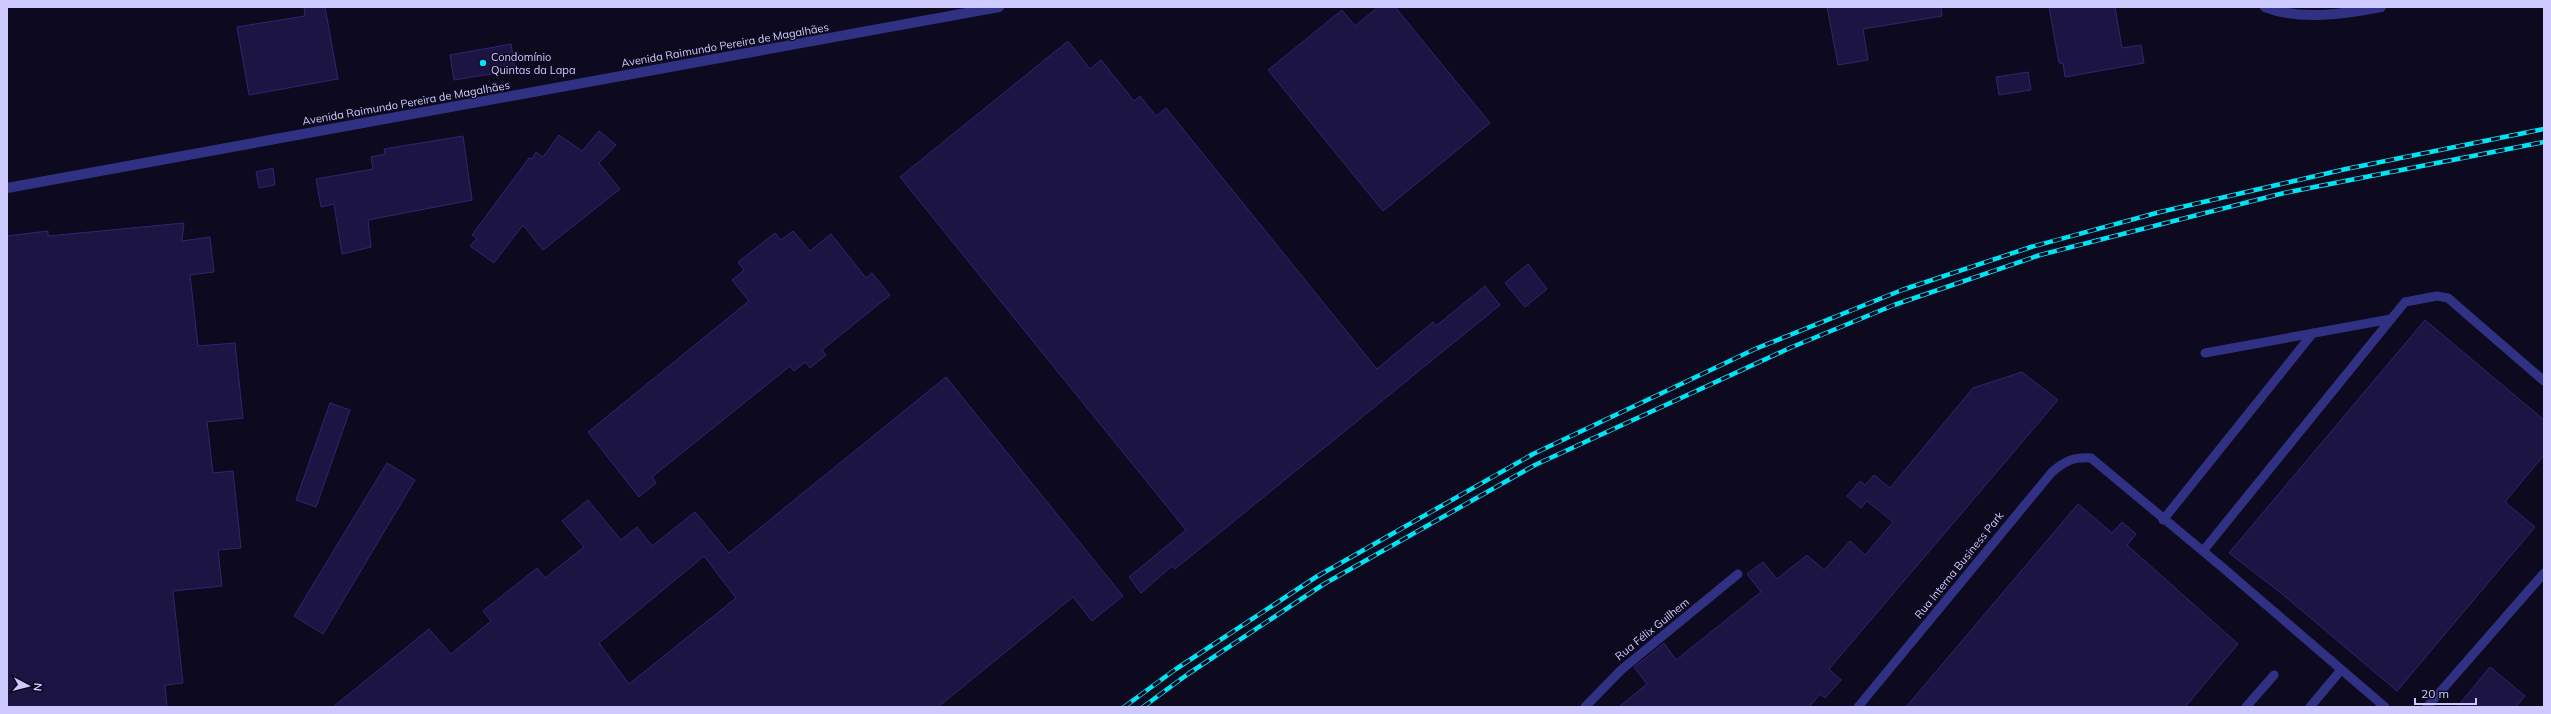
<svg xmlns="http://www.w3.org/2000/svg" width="2551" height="714" font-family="Mulish,sans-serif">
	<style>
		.building { fill: #1c1543; stroke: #312471; fill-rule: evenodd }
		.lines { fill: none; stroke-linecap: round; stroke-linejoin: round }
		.service { stroke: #313184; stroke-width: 9 }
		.tertiary { stroke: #313184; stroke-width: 10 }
		.rail-casing { stroke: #00e5f5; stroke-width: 4.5 }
		.rail { stroke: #0d0a20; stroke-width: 3; stroke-dasharray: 9; stroke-linecap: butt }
		.poi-dot { fill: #00e5f5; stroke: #0d0a20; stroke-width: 1.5 }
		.labels { text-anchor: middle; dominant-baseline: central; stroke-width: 3; stroke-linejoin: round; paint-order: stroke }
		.street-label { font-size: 11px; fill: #cecaff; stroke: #0d0a20 }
		.poi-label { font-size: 11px; fill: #cecaff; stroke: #0d0a20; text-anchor: start }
	</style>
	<rect width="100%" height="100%" fill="#0d0a20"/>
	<!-- building -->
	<g class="building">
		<path d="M304,7H325L338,79L249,95L237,27L305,16Z"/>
		<path d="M1378,7H1395L1490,123L1383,211L1268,70L1342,10L1355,26Z"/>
		<path d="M1827,7H1941L1942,16L1863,29L1868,60L1838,65Z"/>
		<path d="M2049,7H2115L2122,48L2141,45L2144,63L2065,77L2063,63H2059Z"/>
		<path d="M1068,41L1090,69L1101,60L1134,101L1140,96L1156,116L1166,108L1377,369L1433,322L1436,326L1485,286L1500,305L1175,569L1172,566L1141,593L1129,577L1186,530L900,177Z"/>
		<path d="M511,44L515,70L454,80L450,55Z"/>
		<path d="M2028,72L2031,90L1999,95L1996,77Z"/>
		<path d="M599,131L616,145L599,163L620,189L543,250L523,225L494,263L470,246L477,238L472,235L529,158L532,159L536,152L543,157L559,135L582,151Z"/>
		<path d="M463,136L472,200L368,220L371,247L342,254L334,204L321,207L316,179L373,169L371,157L385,154L384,149Z"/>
		<path d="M273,168L275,185L259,188L256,172Z"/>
		<path d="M184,223L182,241L210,237L214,272L190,275L198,346L235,343L243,418L207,422L213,473L233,471L241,548L218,550L222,586L173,591L183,683L165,685L167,707H7V236L48,231V236Z"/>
		<path d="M793,231L810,251L831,234L866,278L872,273L890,295L822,350L826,355L810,368L805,362L794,371L790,366L652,477L656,483L639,497L588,432L749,301L732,280L744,270L738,262L775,233L781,240Z"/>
		<path d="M1528,264L1547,289L1525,307L1505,283Z"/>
		<path d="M2425,320L2544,420V455L2505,502L2535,527L2397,691L2281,593L2229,553Z"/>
		<path d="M2022,372L2058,400L1829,669L1841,680L1825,698L1820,694L1809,707H1619L1647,684L1634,667L1651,654L1664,643L1676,660L1761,592L1747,574L1763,562L1777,579L1807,555L1824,570L1850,541L1865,555L1893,522L1867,501L1861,508L1847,496L1860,481L1865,485L1874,475L1890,488L1973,388Z"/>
		<path d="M946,377L1123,596L1092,621L1073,597L938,707H333L429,629L451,654L491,621L483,611L537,568L545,578L584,547L562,521L588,500L621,540L637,527L652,546L695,512L729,553ZM704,556L736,598L629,684L599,643Z"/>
		<path d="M330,403L350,410L316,507L296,500Z"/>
		<path d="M387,463L415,480L323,634L294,616Z"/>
		<path d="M2078,504L2112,533L2122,522L2136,534L2127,545L2238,644L2185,707H1906Z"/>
		<path d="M2490,667L2525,696L2516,707H2457Z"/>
	</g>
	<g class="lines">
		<!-- service -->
		<g class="service">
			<path d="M2205,353L2391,319"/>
			<path d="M2163,520L2313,333"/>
			<path d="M2203,551L2405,302L2437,296L2448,298L2544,381"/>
			<path d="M1585,707L1621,670L1738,574"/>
			<path d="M1858,707L2052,472C2065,461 2073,457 2091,458L2222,567L2385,707"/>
			<path d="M2246,707L2274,675"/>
			<path d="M2310,707L2341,670"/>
			<path d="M2427,707L2544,573"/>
		</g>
		<!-- tertiary -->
		<g class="tertiary">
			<path d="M2265,7C2300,21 2345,14 2381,7"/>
			<path d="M7,188L999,7"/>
		</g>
		<!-- rail casing -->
		<g class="rail-casing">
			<g id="rail">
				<path d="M1124,707L1176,669L1316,577L1533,454L1755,349L1902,290L2031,247L2160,212L2346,169L2544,129"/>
				<path d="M1143,707L1188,674L1324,584L1535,465L1792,347L1894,305L2040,255L2284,193L2544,142"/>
			</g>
		</g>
		<!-- rail -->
		<use href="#rail" class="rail"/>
	</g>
	<!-- markers -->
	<circle class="poi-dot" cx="483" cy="63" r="4"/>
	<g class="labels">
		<!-- street labels -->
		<g class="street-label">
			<text transform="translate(725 45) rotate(-10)">Avenida Raimundo Pereira de Magalhães</text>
			<text transform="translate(406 103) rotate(-10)">Avenida Raimundo Pereira de Magalhães</text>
			<text transform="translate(1959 565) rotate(-51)">Rua Interna Business Park</text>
			<text transform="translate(1652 629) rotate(-39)">Rua Félix Guilhem</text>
		</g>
		<!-- poi labels -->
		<g class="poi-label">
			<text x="491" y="57">Condomínio<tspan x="491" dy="13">Quintas da Lapa</tspan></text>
		</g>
	</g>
	<!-- border -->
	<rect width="2551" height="714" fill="none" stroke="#cecaff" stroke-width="16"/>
	<!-- north arrow -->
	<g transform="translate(28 686) rotate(97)" stroke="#0d0a20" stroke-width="3" paint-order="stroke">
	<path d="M0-3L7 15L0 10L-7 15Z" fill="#cecaff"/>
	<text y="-6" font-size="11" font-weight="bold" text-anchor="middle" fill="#cecaff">N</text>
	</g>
	<!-- scale -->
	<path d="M2415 698v6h61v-6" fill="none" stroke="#cecaff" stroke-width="2"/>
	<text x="2421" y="698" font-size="12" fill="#cecaff" stroke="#0d0a20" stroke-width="3" paint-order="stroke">20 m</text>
</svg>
